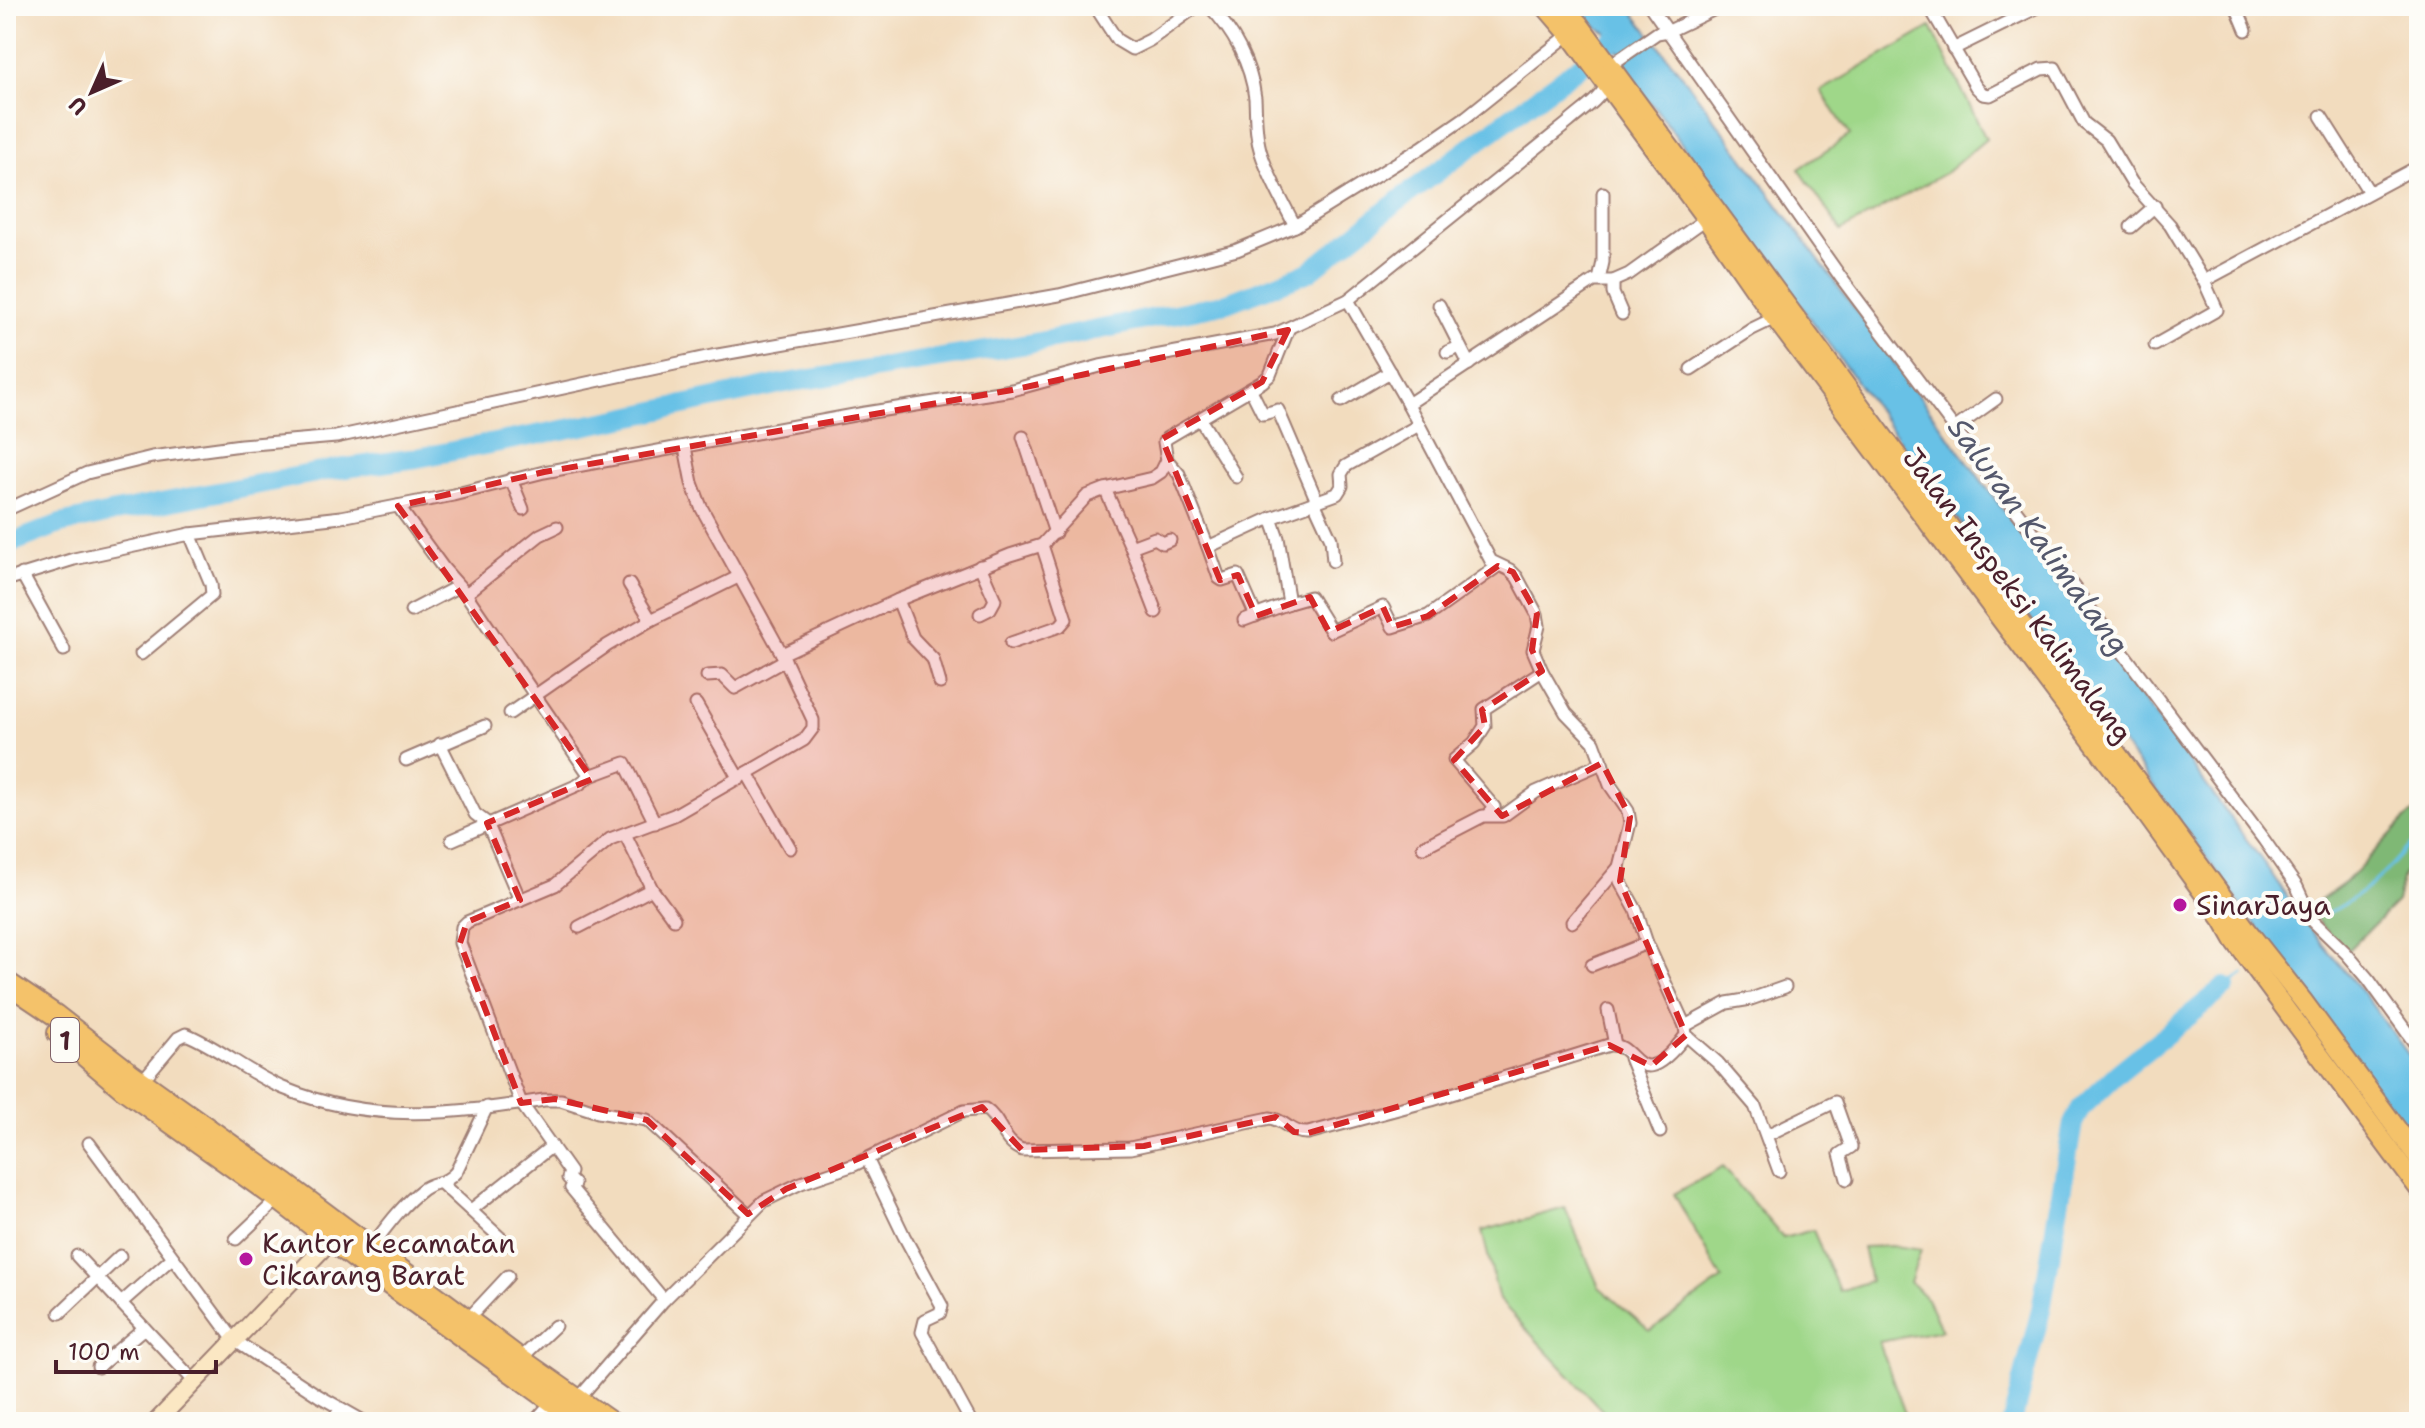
<svg xmlns="http://www.w3.org/2000/svg" width="2425" height="1428" font-family="'Shantell Sans',sans-serif">
	<style>
		.green { fill: #9fd789; stroke: #747b5a; stroke-width: 2 }
		.forest { fill: #7fb875; stroke: #646c50; stroke-width: 2 }
		.water { fill: #68c1e6; stroke: #597088; stroke-width: 2 }
		.lines { fill: none; stroke-linecap: round; stroke-linejoin: round }
		.stream { stroke: #68c1e6; stroke-width: 3 }
		.river { stroke: #68c1e6; stroke-width: 20 }
		.street-casing { stroke: #9e7e74; stroke-width: 15 }
		.secondary-casing { stroke: #9e7e74; stroke-width: 20 }
		.primary-casing { stroke: #9e7e74; stroke-width: 22 }
		.highway-casing { stroke: #9e7e74; stroke-width: 24 }
		.street { stroke: #fff; stroke-width: 11 }
		.secondary { stroke: #fbe7c3; stroke-width: 16 }
		.primary { stroke: #f4c26a; stroke-width: 18 }
		.highway { stroke: #f4c26a; stroke-width: 20 }
		.marked { fill: #d62828; fill-opacity: 0.2; stroke: #d62828; stroke-width: 6; stroke-dasharray: 16 10; stroke-linejoin: round }
		.poi-dot { fill: #b5179e; stroke: #fdfcf7; stroke-width: 3 }
		.labels { text-anchor: middle; dominant-baseline: central; stroke-width: 8; stroke-linejoin: round; paint-order: stroke }
		.shield { fill: #fdfcf7; stroke: #806168; stroke-width: 2 }
		.shield-label { font-size: 26px; font-weight: bold; fill: #4a1f2b }
		.street-label { font-size: 28px; fill: #4a1f2b; stroke: #fdfcf7 }
		.poi-label { font-size: 28px; fill: #4a1f2b; stroke: #fdfcf7; text-anchor: start }
		.water-label { font-size: 30px; font-style: italic; fill: #54586c; stroke: #fdfcf7 }
	</style>
	<rect width="100%" height="100%" fill="#fdfcf7"/>
	<filter id="ink" filterUnits="userSpaceOnUse"><feTurbulence type="fractalNoise" baseFrequency=".0125" numOctaves="2"/><feDisplacementMap in="SourceGraphic" scale="16" xChannelSelector="R" yChannelSelector="G"/><feConvolveMatrix kernelMatrix="1 2 1 2 8 2 1 2 1" color-interpolation-filters="sRGB"/></filter>
	<filter id="wash" filterUnits="userSpaceOnUse"><feTurbulence type="fractalNoise" baseFrequency=".006" numOctaves="4" result="noise"/><feDisplacementMap in="SourceGraphic" scale="32" xChannelSelector="R" yChannelSelector="G"/><feGaussianBlur stdDeviation="1.8" result="paint"/><feColorMatrix in="noise" values="0 0 0 0 0 0 0 0 0 0 0 0 0 0 0 0 0 1.4 0 .05"/><feComposite in="paint" operator="in"/></filter>
	<g filter="url(#wash)">
		<rect width="100%" height="100%" fill="#f2dcbe"/>
		<!-- green -->
		<g class="green">
			<path d="M1931,27L1986,139L1947,172L1841,231L1799,169L1850,135L1821,91Z"/>
			<path d="M1723,1167L1783,1238L1813,1230L1839,1291L1870,1281L1863,1247L1895,1246L1921,1250L1910,1282L1927,1299L1942,1330L1879,1342L1908,1422H1613L1499,1300L1482,1231L1565,1208L1599,1287L1650,1331L1722,1279L1674,1194Z"/>
		</g>
		<!-- forest -->
		<path class="forest" d="M2419,809V861L2403,875L2397,902L2347,952L2307,910L2346,882L2406,818Z"/>
		<!-- water -->
		<path class="water" d="M1574,6H1628L1685,79L2269,870L2302,919L2364,994L2419,1069V1147L1656,109L1628,79L1625,60L1606,32L1584,20Z"/>
		<g class="lines">
			<!-- stream -->
			<g class="stream">
				<path d="M2325,915C2346,904 2365,892 2382,875C2396,862 2402,850 2419,839"/>
				<path d="M2225,987L2244,974"/>
			</g>
			<!-- river -->
			<g class="river">
				<path d="M6,545L60,524L115,512L331,470L417,458L619,419L780,384L1034,343L1227,303L1309,272L1389,208L1628,30"/>
				<path d="M2012,1422L2041,1310L2073,1123L2081,1108L2118,1073L2225,987"/>
			</g>
		</g>
	</g>
	<g filter="url(#ink)">
		<g class="lines">
			<!-- street casing -->
			<g class="street-casing">
				<g id="street">
					<path d="M1095,6L1117,40L1132,49L1150,40L1197,6"/>
					<path d="M1209,6C1233,30 1251,64 1255,98C1256,116 1255,135 1261,153C1269,178 1283,202 1295,226"/>
					<path d="M1650,6L1842,279L2264,840L2297,887L2312,920L2346,953L2369,980L2419,1049"/>
					<path d="M1929,6L1976,87L1983,94L1990,95L2041,69L2055,68L2084,123L2106,140L2132,183L2170,225L2204,281L2419,166"/>
					<path d="M2236,6L2246,30"/>
					<path d="M1953,49L2040,6"/>
					<path d="M2321,116L2369,192"/>
					<path d="M2131,227L2155,206"/>
					<path d="M1599,280L1603,262V193"/>
					<path d="M1613,281V293L1622,314"/>
					<path d="M1439,305L1469,364"/>
					<path d="M2155,345L2217,310L2204,281"/>
					<path d="M1447,352L1460,347"/>
					<path d="M1691,369L1752,329L1779,316"/>
					<path d="M1251,390L1263,414L1278,410L1317,501"/>
					<path d="M1341,401L1390,372"/>
					<path d="M1408,404L1594,281H1613L1629,274L1710,216"/>
					<path d="M1200,419L1236,477"/>
					<path d="M1954,429L1996,399"/>
					<path d="M1023,437L1055,533"/>
					<path d="M1167,460L1179,474L1208,547L1271,518L1337,494L1342,486L1341,474L1346,466L1419,425"/>
					<path d="M511,479L523,509"/>
					<path d="M1105,489L1131,547L1156,612"/>
					<path d="M1314,502L1331,539L1333,561"/>
					<path d="M398,506L444,569L466,594L590,776L578,785L452,840"/>
					<path d="M6,510L87,473L152,457L241,445L336,437L712,356L1059,295L1237,250L1295,226L1421,148L1466,117L1572,32"/>
					<path d="M1131,547L1155,538L1163,543L1170,540"/>
					<path d="M1208,547L1219,578L1222,580L1238,575L1256,616"/>
					<path d="M22,574L64,650"/>
					<path d="M6,580L74,559L190,534L341,517L453,495L544,472L865,413L1012,390L1100,366L1275,334L1348,300L1569,122C1581,111 1598,101 1606,86C1610,78 1609,70 1615,62L1657,33L1669,31L1721,6"/>
					<path d="M629,584L651,620"/>
					<path d="M466,594L540,535L557,527"/>
					<path d="M898,600L913,638L933,659L940,683"/>
					<path d="M1289,603L1310,597L1331,631L1383,607L1393,627L1428,616L1498,566"/>
					<path d="M411,611L459,586"/>
					<path d="M980,614L990,609L995,600L980,566"/>
					<path d="M1244,620L1289,603L1278,538L1271,518"/>
					<path d="M1011,643L1060,626L1066,619L1042,545"/>
					<path d="M141,654L212,595L211,584L190,534"/>
					<path d="M782,654L898,600L1010,555L1042,545L1087,496L1105,489L1152,478L1161,472L1167,460L1164,442L1167,438L1262,382L1270,375L1288,330"/>
					<path d="M707,676L722,675L735,688L785,660"/>
					<path d="M696,704L739,779"/>
					<path d="M510,713L608,645L651,620L738,577"/>
					<path d="M440,744L475,814L487,823L520,900"/>
					<path d="M406,760L485,726"/>
					<path d="M747,773L790,848"/>
					<path d="M590,776L625,763L655,823"/>
					<path d="M1489,815L1494,807L1454,760L1474,743L1485,726L1484,709L1542,671"/>
					<path d="M625,834L652,889L674,919"/>
					<path d="M1423,847L1483,816H1503L1536,792L1602,763"/>
					<path d="M1572,922L1619,867"/>
					<path d="M579,927L652,889"/>
					<path d="M1592,965L1647,943"/>
					<path d="M1608,1010L1615,1045"/>
					<path d="M1685,1026L1727,1003L1751,999L1785,987"/>
					<path d="M1686,1035L1718,1063L1755,1106L1779,1171"/>
					<path d="M1630,1058L1660,1132"/>
					<path d="M142,1081L178,1038L186,1034C220,1048 249,1074 283,1088C370,1124 454,1114 544,1100H561L598,1112L647,1120L748,1214"/>
					<path d="M1767,1135L1835,1102L1851,1147L1840,1154L1847,1179"/>
					<path d="M89,1143L234,1340L319,1396L365,1422"/>
					<path d="M867,1159L904,1236L942,1306L940,1313L925,1320L922,1332L970,1420"/>
					<path d="M442,1184L507,1244"/>
					<path d="M471,1210L552,1146"/>
					<path d="M236,1239L278,1199"/>
					<path d="M371,1247C387,1226 402,1205 423,1189C436,1180 444,1186 456,1172L487,1107"/>
					<path d="M77,1256L195,1382"/>
					<path d="M664,1300L571,1188L574,1184L568,1178L570,1172L521,1103L460,943L462,927L467,922L555,885L610,839L674,815L804,740L813,728V720L782,654L701,507L692,483L685,447"/>
					<path d="M121,1303L172,1258"/>
					<path d="M60,1313L120,1256"/>
					<path d="M467,1320L508,1276"/>
					<path d="M520,1359L555,1326"/>
					<path d="M98,1367L144,1328"/>
					<path d="M578,1399L664,1300L764,1201L801,1183L854,1165L964,1111L985,1109C1002,1120 1002,1143 1022,1150L1130,1148L1270,1118C1285,1120 1291,1134 1308,1133L1432,1100L1609,1045C1639,1042 1636,1100 1686,1035L1685,1026L1647,943L1636,910L1620,881L1619,867L1630,823L1628,811L1610,785L1594,742L1566,713L1542,671L1533,650L1539,626L1537,614L1517,577L1510,570L1491,561L1408,404L1348,300"/>
					<path d="M13,1422L14,1421"/>
					<path d="M330,1422L342,1409"/>
					<path d="M523,1422H525"/>
					<path d="M534,1422L552,1402"/>
				</g>
			</g>
			<!-- secondary casing -->
			<g class="secondary-casing">
				<path id="secondary" d="M156,1422L332,1239"/>
			</g>
			<!-- primary casing -->
			<g class="primary-casing">
				<g id="primary">
					<path d="M1545,6L1570,35"/>
					<path d="M1562,6L1579,24L2247,930L2303,1001L2419,1159"/>
					<path d="M1570,17V35L1707,220L1775,318L2120,778L2223,920L2235,941L2419,1189"/>
				</g>
			</g>
			<!-- highway casing -->
			<g class="highway-casing">
				<g id="highway">
					<path d="M6,982L55,1015L131,1074L287,1185L520,1359L610,1422"/>
					<path d="M58,1033L121,1087L278,1199L382,1279L581,1422"/>
				</g>
			</g>
			<!-- street -->
			<use href="#street" class="street"/>
			<!-- secondary -->
			<use href="#secondary" class="secondary"/>
			<!-- primary -->
			<use href="#primary" class="primary"/>
			<!-- highway -->
			<use href="#highway" class="highway"/>
		</g>
	</g>
	<!-- marked area -->
	<path class="marked" d="M1288,330L1262,382L1162,439L1220,580L1238,575L1256,616L1310,597L1329,632L1383,607L1392,627L1428,616L1498,566L1513,572L1537,614L1532,650L1542,671L1482,710L1485,726L1454,760L1502,816L1602,763L1630,817L1620,881L1686,1035L1651,1066L1609,1045L1308,1133L1294,1132L1276,1117L1144,1146L1022,1150L982,1107L786,1189L748,1214L647,1120L555,1099L521,1103L460,943L467,922L520,900L487,823L592,779L398,506L544,472L1012,390Z"/>
	<!-- markers -->
	<g class="poi-dot">
		<circle cx="2180" cy="905" r="8"/>
		<circle cx="246" cy="1259" r="8"/>
	</g>
	<g class="labels">
		<!-- shield labels -->
		<rect class="shield" x="51" y="1018" width="28" height="44" rx="6"/>
		<g class="shield-label">
			<text x="65" y="1040">1</text>
		</g>
		<!-- street labels -->
		<g class="street-label">
			<text transform="translate(2018 595) rotate(53)">Jalan Inspeksi Kalimalang</text>
		</g>
		<!-- poi labels -->
		<g class="poi-label">
			<text x="2196" y="905">SinarJaya</text>
			<text x="262" y="1243">Kantor Kecamatan<tspan x="262" dy="32">Cikarang Barat</tspan></text>
		</g>
		<!-- water labels -->
		<g class="water-label">
			<text transform="translate(2039 536) rotate(54)">Saluran Kalimalang</text>
		</g>
	</g>
	<!-- margin -->
	<rect width="2425" height="1428" fill="none" stroke="#fdfcf7" stroke-width="32"/>
	<!-- north arrow -->
	<g transform="translate(92 92) rotate(225)" stroke="#fdfcf7" stroke-width="6" paint-order="stroke">
	<path d="M0-6L14 30L0 20L-14 30Z" fill="#4a1f2b"/>
	<text y="-12" font-size="22" font-weight="bold" text-anchor="middle" fill="#4a1f2b">U</text>
	</g>
	<!-- scale -->
	<path d="M56 1360v12h160v-12" fill="none" stroke="#4a1f2b" stroke-width="4"/>
	<text x="68" y="1360" font-size="24" fill="#4a1f2b" stroke="#fdfcf7" stroke-width="6" paint-order="stroke">100 m</text>
</svg>
